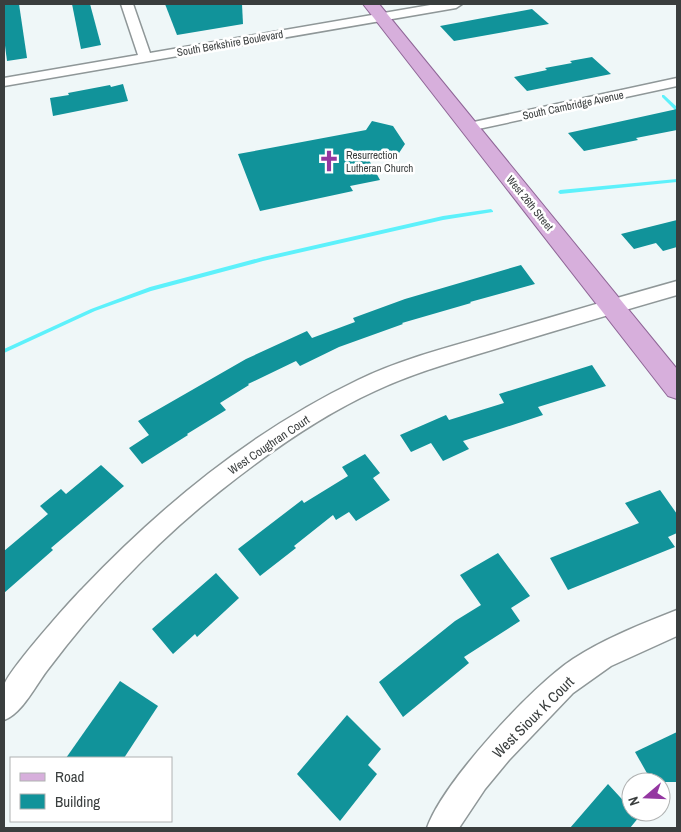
<svg xmlns="http://www.w3.org/2000/svg" width="681" height="832" font-family="'Archivo Narrow',sans-serif">
	<style>
		.lines { fill: none; stroke-linecap: round; stroke-linejoin: round }
		.stream { fill: #5df1fb; fill-rule: evenodd }
		.building { fill: #11939a }
		.minor-casing { stroke: #8f9798; stroke-width: 3 }
		.major-casing { stroke: #8e6596; stroke-width: 2 }
		.minor { fill: #fff; fill-rule: evenodd }
		.major { fill: #d7afdc; fill-rule: evenodd }
		.labels { text-anchor: middle; dominant-baseline: central; stroke-width: 5; stroke-linejoin: round; paint-order: stroke }
		.far-street-label { font-size: 11px; fill: #3a3e3e; stroke: #fff }
		.far-poi-label { font-size: 11px; fill: #3a3e3e; stroke: #fff; text-anchor: start }
		.street-label { font-size: 12px; fill: #3a3e3e; stroke: #fff }
		.near-street-label { font-size: 15px; fill: #3a3e3e; stroke: #fff }
	</style>
	<rect width="100%" height="100%" fill="#eff7f8"/>
	<g class="lines">
		<!-- stream -->
		<g class="stream">
			<path d="M662,95H664L677,107V110H675L662,97Z"/>
			<path d="M677,179V182L560,194L558,192L560,190Z"/>
			<path d="M491,209L493,211V212L443,220L263,261L151,291L95,311L4,353V349L91,309L150,287L263,257L443,216Z"/>
		</g>
	</g>
	<!-- building -->
	<g class="building">
		<path d="M4,4H19L27,58L7,61L4,38Z"/>
		<path d="M72,4H90L101,45L81,49Z"/>
		<path d="M165,4H242L243,24L177,35Z"/>
		<path d="M532,9L549,24L454,41L440,26Z"/>
		<path d="M592,57L611,74L527,91L514,77L547,70L545,68L572,63L570,61Z"/>
		<path d="M123,84L128,101L53,116L50,98L69,95L68,93L110,85L111,87Z"/>
		<path d="M677,109V130L636,138L638,140L584,151L568,133Z"/>
		<path d="M372,121L393,126L405,144L395,159L364,151L380,180L350,186L353,191L260,211L238,154L366,130Z"/>
		<path d="M677,220V247L663,251L656,243L634,249L621,234Z"/>
		<path d="M521,265L535,284L470,302L471,303L402,323L403,324L339,347L300,366L296,361L248,384L249,385L220,403L226,410L187,434L188,435L142,464L129,448L149,435L138,421L246,359L307,331L312,338L355,322L353,318L405,299Z"/>
		<path d="M592,365L606,386L538,407L543,415L463,441L469,449L443,461L431,443L411,452L400,435L446,415L449,420L504,403L499,394Z"/>
		<path d="M365,454L380,473L373,478L390,500L356,521L349,512L336,520L333,515L294,546L296,548L260,576L238,549L302,500L304,503L348,476L342,467Z"/>
		<path d="M101,465L124,486L51,548L53,550L4,593V551L48,514L40,506L61,489L66,494Z"/>
		<path d="M660,490L677,514V533L668,537L675,547L568,590L550,558L639,523L625,503Z"/>
		<path d="M498,553L530,596L511,608L520,621L464,657L469,663L403,717L379,682L455,621L481,605L460,575Z"/>
		<path d="M216,573L239,598L197,637L195,634L173,654L152,629Z"/>
		<path d="M120,681L158,706L124,758H66Z"/>
		<path d="M347,715L381,749L368,765L377,774L340,821L297,774Z"/>
		<path d="M677,732V782H652L635,752Z"/>
		<path d="M608,784L631,809V812H634L639,817L630,828H570Z"/>
	</g>
	<g class="lines">
		<!-- minor casing -->
		<g class="minor-casing">
			<g id="minor">
				<path d="M121,4H133L150,53L436,4H462L456,8L4,86V78L138,55Z"/>
				<path d="M677,78V86L469,131L464,130L462,127L464,124L469,123Z"/>
				<path d="M677,281V295C621,311 564,328 508,345C463,359 418,371 375,391C320,416 268,453 220,491C156,542 98,603 49,668C36,684 23,713 4,720C4,709 2,697 4,686C6,673 70,601 83,588C163,504 254,430 358,380C401,359 449,347 494,334C555,316 616,298 677,281Z"/>
				<path d="M677,610V636L611,666L573,693L509,760L485,789L459,828H427C443,782 532,686 573,659C605,638 642,624 677,610Z"/>
			</g>
		</g>
		<!-- major casing -->
		<g class="major-casing">
			<path id="major" d="M363,4H379L677,369V399L668,396Z"/>
		</g>
		<!-- minor -->
		<use href="#minor" class="minor"/>
		<!-- major -->
		<use href="#major" class="major"/>
	</g>
	<!-- icons -->
	<defs>
		<g id="church-bare" transform="scale(1.725)"><path d="M-1.2-6h2.4v3.5h3.3v2.4h-3.3V6h-2.4V-.1h-3.3v-2.4h3.3Z" fill="#9437a1" stroke="#fff" stroke-width="2.5" paint-order="stroke"/></g>
	</defs>
	<g fill-rule="evenodd">
		<use href="#church-bare" x="329" y="161"/>
	</g>
	<g class="labels">
		<!-- far-street labels -->
		<g class="far-street-label">
			<text transform="translate(230 43) rotate(-10)">South Berkshire Boulevard</text>
			<text transform="translate(573 105) rotate(-12)">South Cambridge Avenue</text>
			<text transform="translate(530 203) rotate(51)">West 26th Street</text>
		</g>
		<!-- far-poi labels -->
		<g class="far-poi-label">
			<text x="346" y="155">Resurrection<tspan x="346" dy="13">Lutheran Church</tspan></text>
		</g>
		<!-- street labels -->
		<g class="street-label">
			<text transform="translate(269 445) rotate(-34)">West Coughran Court</text>
		</g>
		<!-- near-street labels -->
		<g class="near-street-label">
			<text transform="translate(533 717) rotate(-45)">West Sioux K Court</text>
		</g>
	</g>
	<!-- border -->
	<rect width="681" height="832" fill="none" stroke="#3a3e3e" stroke-width="10"/>
	<!-- legend -->
	<rect x="10" y="757" width="162" height="65" fill="#ffffff" stroke="#b0b2b2"/>
	<rect x="20" y="773" width="25" height="8" fill="#d7afdc" stroke="#b0b2b2"/>
	<text x="55" y="782" font-size="15" fill="#3a3e3e">Road</text>
	<rect x="20" y="794" width="25" height="15" fill="#11939a" stroke="#b0b2b2"/>
	<text x="55" y="807" font-size="15" fill="#3a3e3e">Building</text>
	<!-- north arrow -->
	<g transform="translate(646 797) rotate(251)"><circle r="24" fill="#ffffff" stroke="#b0b2b2"/>
	<path d="M0-4L9 19L0 12L-9 19Z" fill="#9437a1"/>
	<text y="-8" font-size="14" font-weight="bold" text-anchor="middle" fill="#3a3e3e">N</text>
	</g>
</svg>
